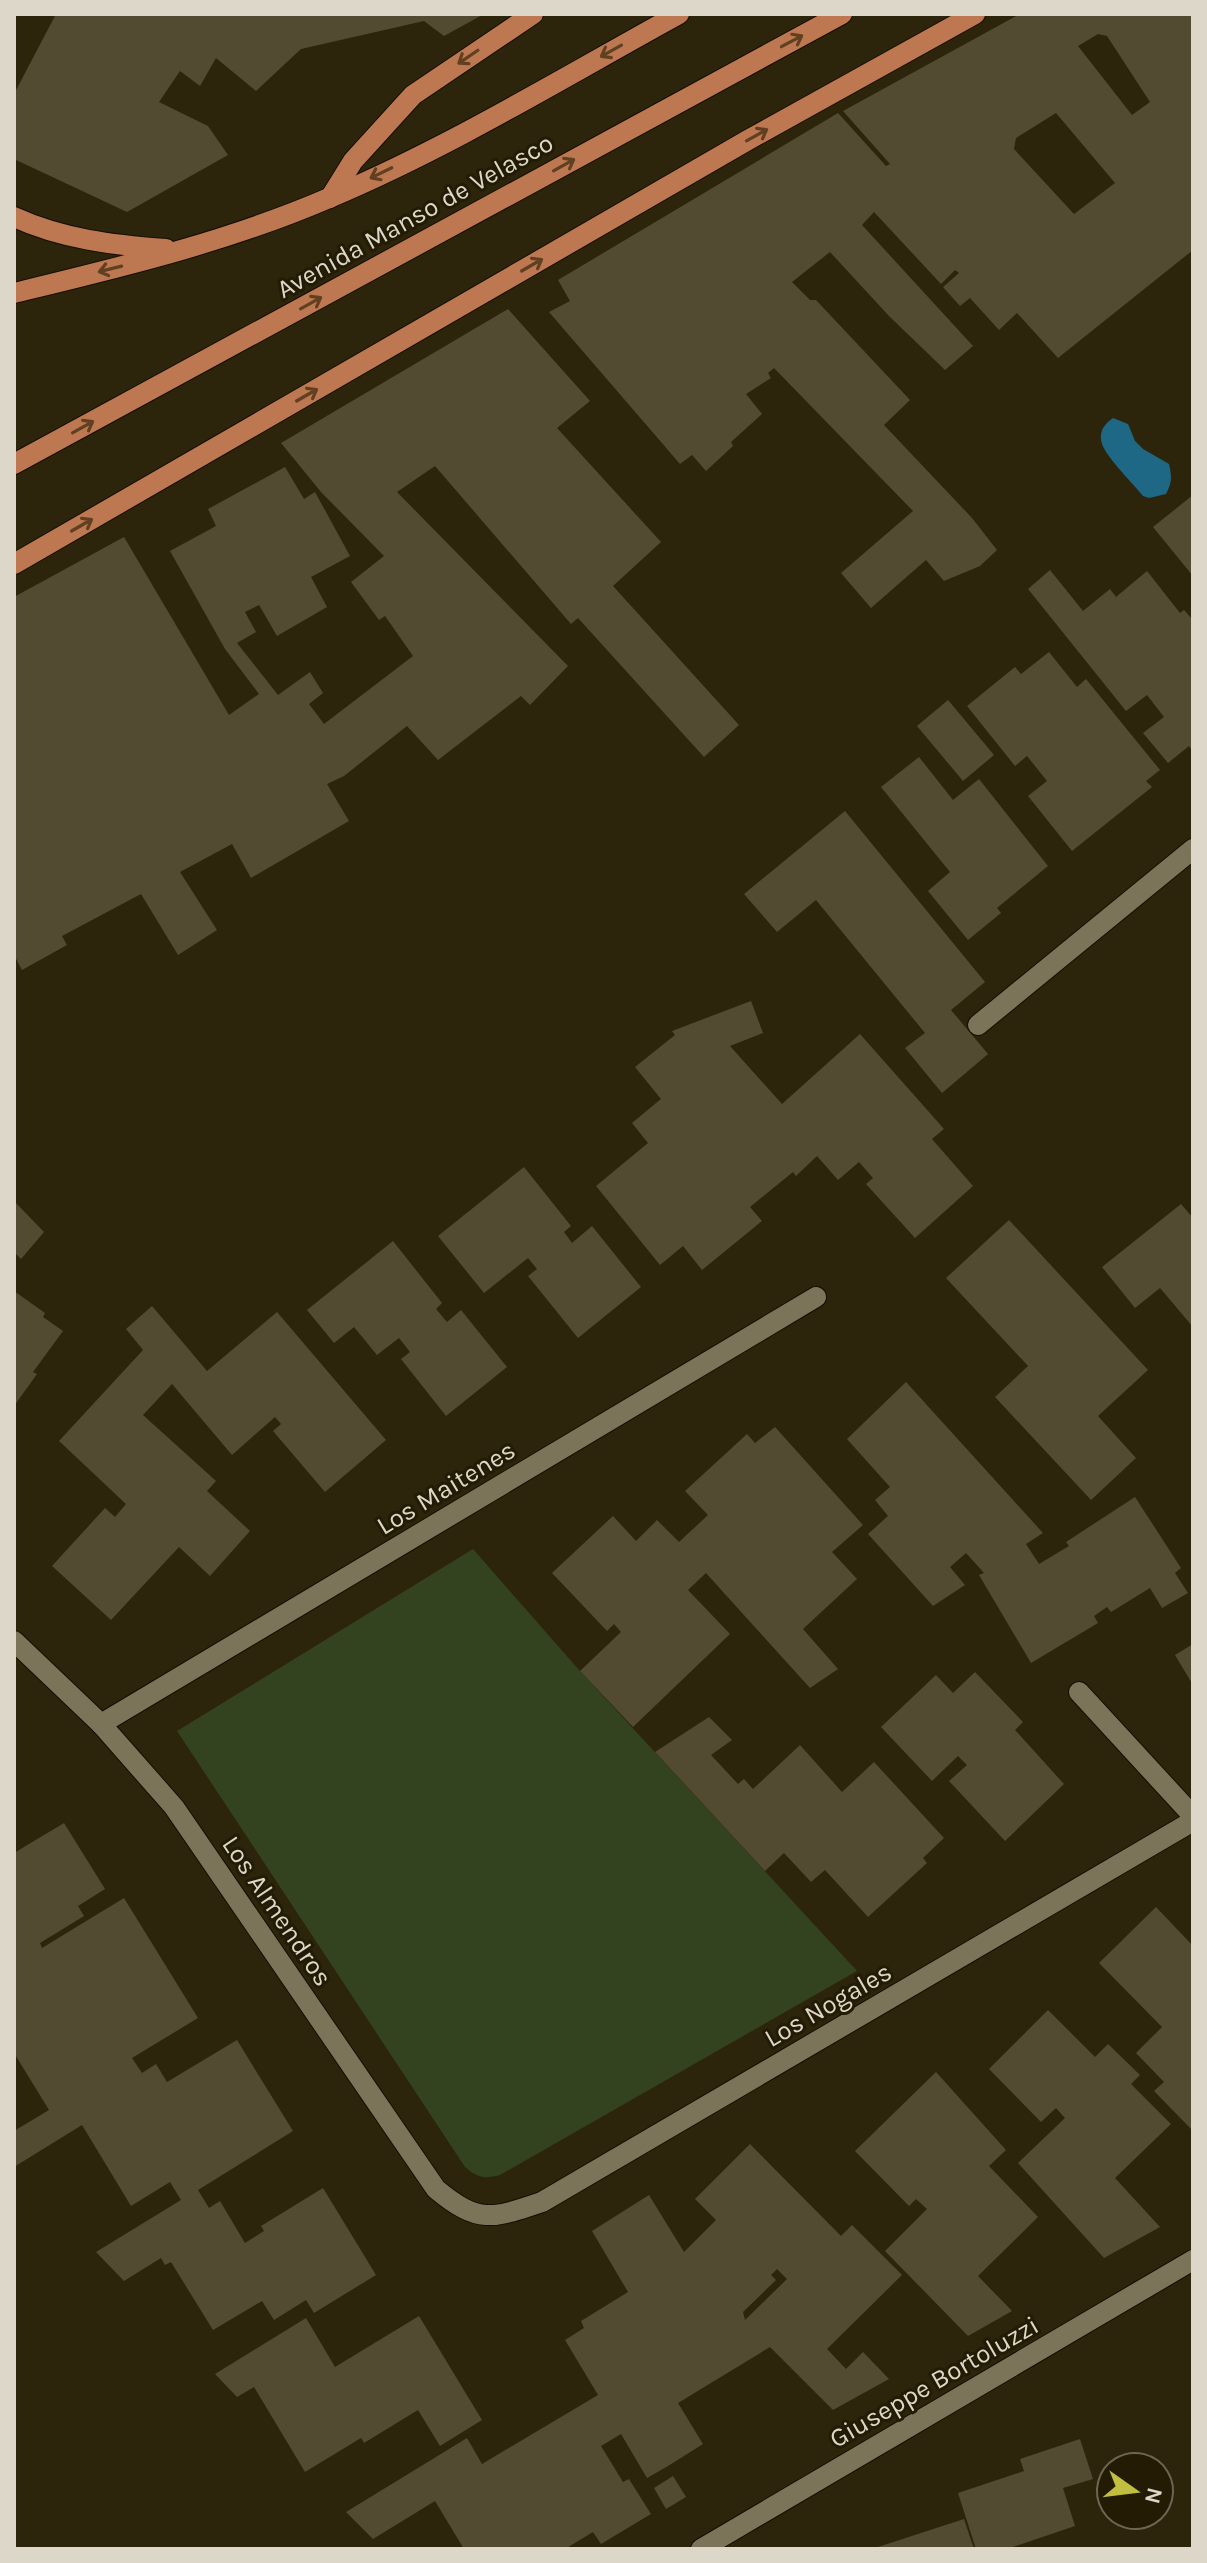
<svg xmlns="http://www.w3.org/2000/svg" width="1207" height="2563" font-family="Karla,sans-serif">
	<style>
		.green { fill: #33421f }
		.water { fill: #1f6885 }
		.building { fill: #534b31; fill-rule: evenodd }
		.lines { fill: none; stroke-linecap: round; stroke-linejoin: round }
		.minor-casing { stroke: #150e00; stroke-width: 22 }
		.major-casing { stroke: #150e00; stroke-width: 22 }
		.minor { stroke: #7c7459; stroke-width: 20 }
		.major { stroke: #bd7851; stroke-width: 20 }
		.oneway { stroke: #614022 }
		.labels { text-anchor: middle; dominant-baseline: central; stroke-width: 6; stroke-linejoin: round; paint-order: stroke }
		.street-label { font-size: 26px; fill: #dcd7c8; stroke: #231b03 }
	</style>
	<rect width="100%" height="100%" fill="#2c250b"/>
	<!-- green -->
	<path class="green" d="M473,1549L580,1671L857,1971L500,2175C484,2179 478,2178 465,2167L177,1731Z"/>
	<!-- water -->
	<path class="water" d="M1113,418L1128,424L1135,441L1143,449L1169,464C1172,477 1172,483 1166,494L1149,498L1143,496C1134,484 1101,453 1101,439C1100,429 1106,423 1113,418Z"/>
	<!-- building -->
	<g class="building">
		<path d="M56,14L268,15L484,14L444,36L424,21L301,49L256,91L216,58L200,86L180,71L159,102L208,126L228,155L127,212L14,159V94Z"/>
		<path d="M1020,14H1193V250L1058,358L1017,313L999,330L970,298L960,306L943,287L959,273L955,270L941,284L874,212L862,225L973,346L945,370L889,316L830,252L792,282L810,300H816L910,400L884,425L972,518L997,550L980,566L944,581L926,560L871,608L841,573L913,511L774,368L768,373L771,378L746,394L762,414L731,442L733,446L706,471L692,455L680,464L549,312L570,301L558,280L838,113L886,166L890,164L843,111ZM1098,34L1107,36L1150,102L1132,115L1078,46ZM1056,113L1115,183L1074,214L1014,149L1016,138Z"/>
		<path d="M508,309L590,401L557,428L661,542L613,586L739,725L704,757L578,618L571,624L435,466L397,492L568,666L530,705L521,696L438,760L407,726L344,776L327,784L349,821L251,878L232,844L180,872L217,930L178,955L141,894L62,936L67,945L22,970L14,955V597L124,537L229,715L259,694L225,649L170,551L216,526L208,509L285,467L304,499L315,492L350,556L311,577L327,607L277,636L259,605L245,612L256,632L237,643L278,695L310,672L323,693L309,704L324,724L413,656L385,616L379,620L351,582L384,556L321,492L281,443Z"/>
		<path d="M1193,495V576L1153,527Z"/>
		<path d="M1050,570L1083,611L1110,589L1116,597L1147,571L1180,613L1184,610L1193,620V752L1189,746L1168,763L1143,733L1164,717L1147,695L1126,711L1028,589Z"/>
		<path d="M1049,652L1077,687L1086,679L1160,770L1146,781L1152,787L1072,851L1028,796L1047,781L1027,756L1015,766L967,706L1015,667L1021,674Z"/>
		<path d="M948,700L994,755L963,781L917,726Z"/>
		<path d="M919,757L953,800L979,779L1048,866L997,908L1001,913L968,940L928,891L950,872L881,787Z"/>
		<path d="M845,811L985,982L951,1010L988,1054L942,1093L905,1048L925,1033L816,900L777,932L744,894Z"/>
		<path d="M751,1001L763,1033L730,1046L782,1104L860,1034L944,1129L932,1139L973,1186L915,1238L866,1184L873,1178L859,1162L838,1180L817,1156L796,1176L793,1172L750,1207L762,1221L702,1270L683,1246L660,1265L596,1186L648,1143L632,1123L661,1099L635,1067L675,1035L672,1031Z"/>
		<path d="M524,1167L571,1226L564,1232L572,1243L592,1226L641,1287L578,1338L528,1276L537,1269L528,1258L484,1293L438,1236Z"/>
		<path d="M14,1201L44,1232L21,1259L14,1252Z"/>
		<path d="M1181,1204L1193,1218V1327L1160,1288L1135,1308L1102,1267Z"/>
		<path d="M1009,1220L1148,1370L1098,1416L1136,1458L1091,1500L995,1397L1028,1366L946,1278Z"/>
		<path d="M393,1241L442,1303L436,1309L447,1322L461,1310L507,1367L446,1416L401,1359L410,1352L399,1338L377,1355L354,1327L334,1343L307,1310Z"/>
		<path d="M14,1291L45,1313L43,1317L63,1331L33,1372L37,1374L14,1406Z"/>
		<path d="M152,1306L207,1371L277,1312L386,1440L325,1492L273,1431L281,1424L275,1417L232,1455L172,1384L143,1415L216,1481L207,1491L250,1531L210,1576L179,1547L111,1620L52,1566L105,1508L115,1517L126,1504L59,1441L143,1350L126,1329Z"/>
		<path d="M906,1382L1043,1533L1026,1544L1039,1564L1069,1546L1066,1542L1135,1497L1181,1568L1175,1573L1188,1593L1162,1608L1150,1588L1111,1612L1107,1607L1094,1616L1098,1623L1031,1663L979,1575L984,1573L966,1553L950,1567L965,1585L933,1606L868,1534L888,1516L875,1500L890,1487L847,1439Z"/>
		<path d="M775,1427L863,1525L832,1552L857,1579L803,1629L838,1669L810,1688L706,1573L688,1590L730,1634L633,1727L580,1671L621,1632L614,1624L607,1631L552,1573L613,1516L636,1541L657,1520L679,1542L708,1515L685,1491L747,1434L755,1443Z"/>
		<path d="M1193,1644V1685L1175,1655Z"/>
		<path d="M975,1672L1023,1722L1015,1730L1064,1784L1005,1841L949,1781L967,1765L958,1756L932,1781L881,1727L936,1675L953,1693Z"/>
		<path d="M709,1717L732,1740L711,1755L738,1784L744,1779L753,1789L800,1745L842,1792L874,1762L944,1838L923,1858L927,1863L868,1917L825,1870L811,1882L784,1853L765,1871L655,1752Z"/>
		<path d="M64,1823L105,1889L78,1906L84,1916L40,1943L42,1948L124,1898L198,2018L132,2058L142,2073L156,2064L167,2082L237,2040L293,2131L198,2190L209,2208L220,2201L245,2243L264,2231L261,2226L323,2188L376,2275L314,2313L306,2300L274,2320L262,2301L213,2330L171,2262L165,2265L161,2258L124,2281L96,2252L181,2200L170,2182L131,2206L82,2125L14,2167V2131L49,2110L14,2053V1853Z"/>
		<path d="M1156,1907L1193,1946V2131L1154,2091L1164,2082L1136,2053L1162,2027L1099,1963Z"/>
		<path d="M1048,2010L1095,2057L1108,2044L1140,2075L1131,2084L1171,2124L1115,2178L1160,2227L1104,2258L1018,2163L1065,2118L1056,2108L1041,2122L989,2069Z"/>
		<path d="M936,2072L1006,2150L989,2166L1038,2217L978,2276L1012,2311L968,2336L885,2251L927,2209L916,2199L909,2206L855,2151Z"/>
		<path d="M750,2144L841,2236L852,2225L902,2275L827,2349L846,2369L863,2352L889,2379L833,2410L770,2347L678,2403L703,2444L668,2466L647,2478L621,2434L601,2446L623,2482L629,2479L651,2514L601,2544L593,2532L565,2549H464L435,2501L373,2539L346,2512L467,2438L482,2464L598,2395L565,2340L584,2328L581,2321L628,2292L592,2231L649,2195L684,2252L716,2220L695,2199ZM777,2269L787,2279L745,2320L743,2312L776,2280L771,2275Z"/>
		<path d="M419,2316L482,2420L440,2446L418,2410L364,2443L361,2438L305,2472L254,2387L237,2397L215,2374L306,2318L335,2367Z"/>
		<path d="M1080,2439L1093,2479L1063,2488L1075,2526L1007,2549H976L958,2493L1024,2471L1020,2459Z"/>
		<path d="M673,2476L686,2497L666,2509L654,2488Z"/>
		<path d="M964,2519L974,2549H876L875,2548Z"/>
	</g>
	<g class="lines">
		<!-- minor casing -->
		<g class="minor-casing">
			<g id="minor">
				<path d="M978,1025L1193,849"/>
				<path d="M14,1641L101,1724L174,1807L436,2189C478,2224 492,2219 542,2202L1193,1821"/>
				<path d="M1079,1692L1193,1816"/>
				<path d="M101,1724L816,1297"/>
				<path d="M701,2549L1193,2260"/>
			</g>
		</g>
		<!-- major casing -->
		<g class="major-casing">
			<g id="major">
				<path d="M330,198L353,161L413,95L533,14"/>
				<path d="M14,217C62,239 113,245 166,249"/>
				<path d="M14,293C121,267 227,242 329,198C450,147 564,77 679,14"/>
				<path d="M14,464L842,14"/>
				<path d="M14,564L748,140L975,14"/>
			</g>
		</g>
		<!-- minor -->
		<use href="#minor" class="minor"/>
		<!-- major -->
		<use href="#major" class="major"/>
	</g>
	<!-- one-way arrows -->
	<defs><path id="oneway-shaft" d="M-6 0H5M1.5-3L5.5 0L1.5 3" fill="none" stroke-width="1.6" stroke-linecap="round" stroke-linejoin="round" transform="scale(2)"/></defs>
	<g class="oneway">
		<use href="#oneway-shaft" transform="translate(792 41) rotate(-28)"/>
		<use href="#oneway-shaft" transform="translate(611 51) rotate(151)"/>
		<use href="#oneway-shaft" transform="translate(468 57) rotate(146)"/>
		<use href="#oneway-shaft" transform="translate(757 135) rotate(-29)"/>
		<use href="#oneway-shaft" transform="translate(564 165) rotate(-29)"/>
		<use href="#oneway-shaft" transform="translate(381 173) rotate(154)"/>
		<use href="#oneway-shaft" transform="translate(532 265) rotate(-30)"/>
		<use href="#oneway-shaft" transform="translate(110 269) rotate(166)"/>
		<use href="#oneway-shaft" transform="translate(311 303) rotate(-29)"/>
		<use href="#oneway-shaft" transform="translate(307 395) rotate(-30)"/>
		<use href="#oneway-shaft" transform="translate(83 427) rotate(-29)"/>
		<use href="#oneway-shaft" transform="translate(82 525) rotate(-30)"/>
	</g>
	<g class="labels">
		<!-- street labels -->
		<g class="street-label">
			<text transform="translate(415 216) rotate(-29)">Avenida Manso de Velasco</text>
			<text transform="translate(446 1488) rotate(-31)">Los Maitenes</text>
			<text transform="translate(277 1911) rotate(56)">Los Almendros</text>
			<text transform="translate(828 2005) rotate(-30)">Los Nogales</text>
			<text transform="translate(934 2382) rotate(-30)">Giuseppe Bortoluzzi</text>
		</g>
	</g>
	<!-- border -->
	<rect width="1207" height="2563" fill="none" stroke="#dcd7c8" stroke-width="32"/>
	<!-- north arrow -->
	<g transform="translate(1135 2491) rotate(104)"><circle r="38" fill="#231b03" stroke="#6d6652" stroke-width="2"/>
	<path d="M0-6L14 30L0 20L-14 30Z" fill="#c1be40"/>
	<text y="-12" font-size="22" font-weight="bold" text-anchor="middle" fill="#dcd7c8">N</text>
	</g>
</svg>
